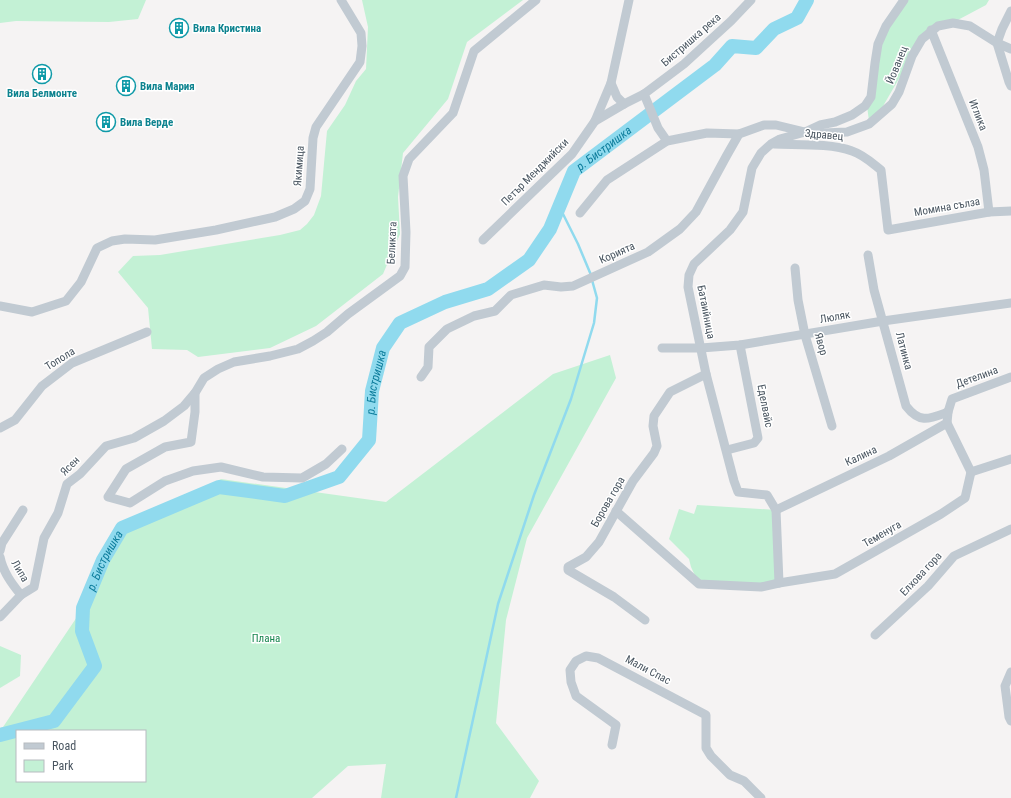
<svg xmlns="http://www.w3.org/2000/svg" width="1011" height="798" font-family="'Roboto Condensed',sans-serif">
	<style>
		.green { fill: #c3f1d5; fill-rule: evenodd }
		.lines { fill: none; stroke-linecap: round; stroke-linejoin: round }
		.stream { stroke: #90daee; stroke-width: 2.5 }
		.river { stroke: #90daee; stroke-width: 14 }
		.minor { stroke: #c1cad2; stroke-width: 9 }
		.labels { text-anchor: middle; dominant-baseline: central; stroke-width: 3; stroke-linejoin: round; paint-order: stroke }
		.culture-label { font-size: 11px; font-weight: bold; fill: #0d838f; stroke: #fff; text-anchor: start }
		.street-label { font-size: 11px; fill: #4a5661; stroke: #fff }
		.park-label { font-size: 11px; fill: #17864f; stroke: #fff }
		.water-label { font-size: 12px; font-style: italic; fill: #0c7c9b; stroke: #fff }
	</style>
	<rect width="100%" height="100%" fill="#f5f3f3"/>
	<!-- green -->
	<g class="green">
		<path d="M0,0H146L138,19L109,22L16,21L0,23Z"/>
		<path d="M362,0H523L467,42L448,99L403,153L398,197L400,234L383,274L316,326L270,348L198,357L187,350L152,349L148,308L118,272L133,256L160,255L280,235L300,230L307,224L314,215L321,196L327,131L345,105L356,81L366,69L368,27Z"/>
		<path d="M904,0H989L986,5L922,39L879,113L869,121L867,106L880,44Z"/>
		<path d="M610,355L616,378L527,538L506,620L496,723L539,781L530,798H381L386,764L348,766L312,798H0V728L3,727L83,608L103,560L122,528L221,479L386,502L553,374ZM17,731H145V781H17Z"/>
		<path d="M697,505L776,510L779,583L699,584L691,567L689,559L669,539L679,509L694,514Z"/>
		<path d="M0,646L21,655L20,676L0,688Z"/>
	</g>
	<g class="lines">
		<!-- stream -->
		<g class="stream">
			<path d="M559,206L578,244L591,275"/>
			<path d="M456,798L498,604L534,495L571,399L594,323L597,298L592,280"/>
		</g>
		<!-- river -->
		<path class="river" id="s1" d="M0,735L54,721L95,666L82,631L83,608L103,560L122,528L219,487L285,496L339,477L369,440L372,391L383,348L400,323L445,302L488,289L529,260L550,229L574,171L715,65L732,46L756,48L774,29L797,18L807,0"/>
		<!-- minor -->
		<g class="minor">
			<path d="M904,0L886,26L878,44L875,63L871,97L865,106L852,115L835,122L820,125L805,132L780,139L771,144L761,153L752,168L743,212L730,230L694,264L689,275L688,287L706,374L734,481L738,492L767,495L776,510L889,456L947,423L948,412L952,399L1011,377"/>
			<path d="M1011,11L1002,29L997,43L1009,82L1011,86"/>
			<path d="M931,30L978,147L984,170L989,212"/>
			<path d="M611,83L617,97L624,104"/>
			<path d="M644,94L658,128L667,141"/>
			<path d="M595,121L624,104L644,94L684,64L708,42L731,21L751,0"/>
			<path d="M774,144C797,145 831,143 852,151C864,155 872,163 881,170L888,230L989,212L1011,211"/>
			<path d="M580,213L607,180L667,141L707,133L739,134"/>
			<path d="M483,240L572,154L595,121L611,83L629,0"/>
			<path d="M868,255L874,290L906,406C920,424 929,419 948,412"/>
			<path d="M795,268L798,300L805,335L832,426"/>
			<path d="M0,306L32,312L66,301L81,282L97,248L112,241L125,239L155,240L216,230L275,217L294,209L305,201L310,189L313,138L316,127L360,62L362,46L361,33L341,0"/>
			<path d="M662,348H701L740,345L883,321L1011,303"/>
			<path d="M421,377L428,367L429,347L447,329L474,316L495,311L511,295L544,285L561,287L573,286L648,252L680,229L696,212L727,155L739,134L764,125H776L805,132L824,133L847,132L869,124L892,104L899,92L912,56L922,39L938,26L953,23L970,26L997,43L1011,49"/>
			<path d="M947,423L971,472L1011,459"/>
			<path d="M0,428L15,420L42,386L72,363L147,332"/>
			<path d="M342,449L326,464L302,478L263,477L221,467L193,471L165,481L130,503L108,497L126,469L165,447L191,442L195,412V393L204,378L218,369L234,362L270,356L298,349L313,341L327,332L348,314L400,276L405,267L406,232L403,176L409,159L453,113L474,51L536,0"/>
			<path d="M727,450L754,443L758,438L740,345"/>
			<path d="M776,510L779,583L835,574L941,514L965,498L971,472"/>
			<path d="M616,511L699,584L761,587L779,583"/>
			<path d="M0,551L2,543L23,510"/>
			<path d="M0,557C3,572 12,584 21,595"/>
			<path d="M0,617L21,595L34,587L44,538L58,513L67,484L80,474L106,446L134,438L164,421L184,406L195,393"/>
			<path d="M645,620L614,597L568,570V567L586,557L599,542L633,481L654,453L657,446L653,426L654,416L670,392L706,374"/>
			<path d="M875,635L928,586L954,556L1011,529"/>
			<path d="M1011,672L1005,686L1009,717L1011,721"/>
			<path d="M612,745L616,725L576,696L571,682L570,670L576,661L586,656L598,658L706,715V748L711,756L730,775L744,781L761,798"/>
		</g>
	</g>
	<!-- icons -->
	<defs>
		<g id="building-ring" transform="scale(1)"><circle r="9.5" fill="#fff" stroke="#0f9aa8" stroke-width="1.5"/><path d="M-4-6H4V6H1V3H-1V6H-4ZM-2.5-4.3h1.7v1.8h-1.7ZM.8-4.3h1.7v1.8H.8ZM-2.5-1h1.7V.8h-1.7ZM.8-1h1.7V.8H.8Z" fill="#0f9aa8"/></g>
	</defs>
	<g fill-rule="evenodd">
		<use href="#building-ring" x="179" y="28"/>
		<use href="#building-ring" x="42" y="74"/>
		<use href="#building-ring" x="126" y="86"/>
		<use href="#building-ring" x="106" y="122"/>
	</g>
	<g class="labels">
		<!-- culture labels -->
		<g class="culture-label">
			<text x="193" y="28">Вила Кристина</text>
			<text x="140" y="86">Вила Мария</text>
			<text x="42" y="93" text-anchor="middle">Вила Белмонте</text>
			<text x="120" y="122">Вила Верде</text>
		</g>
		<!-- street labels -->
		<g class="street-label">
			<text transform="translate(691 40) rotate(-41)">Бистришка река</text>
			<text transform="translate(897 65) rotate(-68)">Йованец</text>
			<text transform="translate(978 115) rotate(68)">Иглика</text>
			<text transform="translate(824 135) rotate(5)">Здравец</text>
			<text transform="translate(299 166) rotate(-86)">Якимица</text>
			<text transform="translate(535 172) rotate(-45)">Петър Менджийски</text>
			<text transform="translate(947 207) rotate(-10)">Момина сълза</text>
			<text transform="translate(392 243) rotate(-87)">Беликата</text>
			<text transform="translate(617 253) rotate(-24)">Корията</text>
			<text transform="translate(706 312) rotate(79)">Батаийница</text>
			<text transform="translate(835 317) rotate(-10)">Люляк</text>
			<text transform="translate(821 344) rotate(74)">Явор</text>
			<text transform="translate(904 351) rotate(75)">Латинка</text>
			<text transform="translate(60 359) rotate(-32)">Топола</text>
			<text transform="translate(977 377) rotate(-20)">Детелина</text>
			<text transform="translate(765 406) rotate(79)">Еделвайс</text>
			<text transform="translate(861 456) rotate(-25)">Калина</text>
			<text transform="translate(70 466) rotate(-45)">Ясен</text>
			<text transform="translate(608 502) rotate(-60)">Борова гора</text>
			<text transform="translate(882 534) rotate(-30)">Теменуга</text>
			<text transform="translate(20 571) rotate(59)">Липа</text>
			<text transform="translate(921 574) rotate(-47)">Елхова гора</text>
			<text transform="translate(648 670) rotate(28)">Мали Спас</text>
		</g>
		<!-- park labels -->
		<g class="park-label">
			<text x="266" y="638">Плана</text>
		</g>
		<!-- water labels -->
		<g class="water-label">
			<text stroke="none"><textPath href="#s1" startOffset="957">р. Бистришка</textPath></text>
			<text stroke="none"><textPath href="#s1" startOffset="609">р. Бистришка</textPath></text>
			<text stroke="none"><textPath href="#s1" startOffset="237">р. Бистришка</textPath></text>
		</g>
	</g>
	<!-- legend -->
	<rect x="16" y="730" width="130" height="52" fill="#ffffff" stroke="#b7bbc0"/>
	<rect x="24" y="743" width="20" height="6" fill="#c1cad2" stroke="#b7bbc0"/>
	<text x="52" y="750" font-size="12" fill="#4a5661">Road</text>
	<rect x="24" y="760" width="20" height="12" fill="#c3f1d5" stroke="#b7bbc0"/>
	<text x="52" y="770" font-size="12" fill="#4a5661">Park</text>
</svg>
